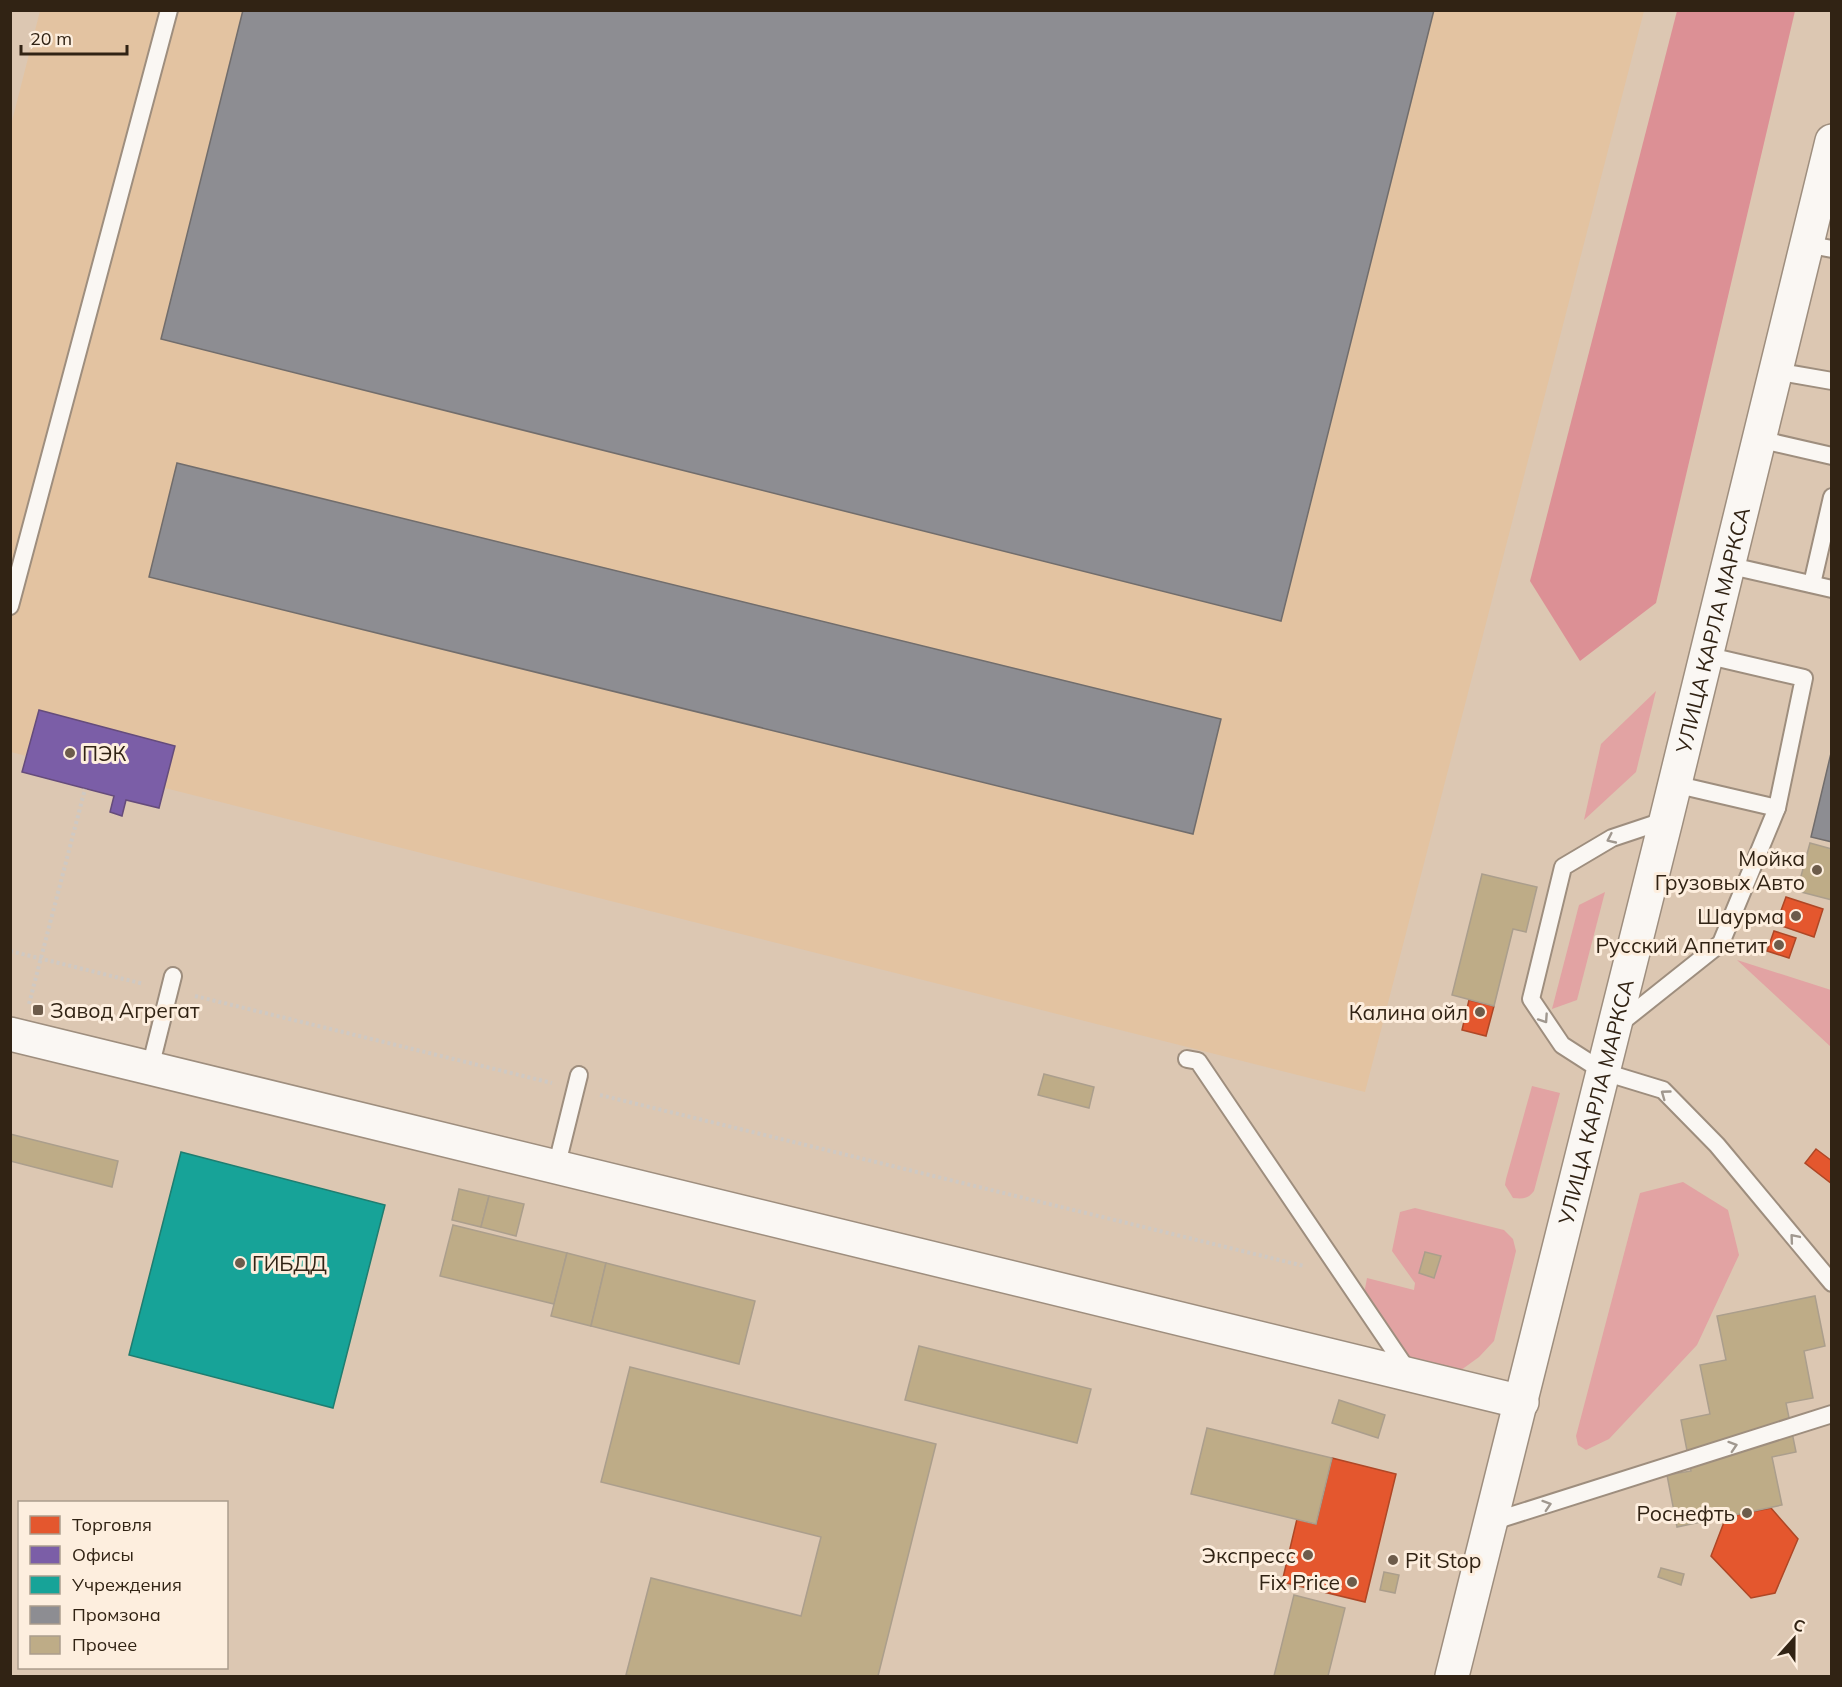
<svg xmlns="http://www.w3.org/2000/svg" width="1842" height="1687" font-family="Mulish,sans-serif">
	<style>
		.built { fill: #e3c3a1 }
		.green { fill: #e2a3a3 }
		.forest { fill: #dc9095 }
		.shops { fill: #e4572e; stroke: #ae4726; stroke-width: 1.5 }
		.offices { fill: #7b5ea7; stroke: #654c7b; stroke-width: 1.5 }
		.public { fill: #17a398; stroke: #1f7d70; stroke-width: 1.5 }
		.industry { fill: #8d8d92; stroke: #716d6c; stroke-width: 1.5 }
		.building { fill: #beac87; stroke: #ab9e8c; stroke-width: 1.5 }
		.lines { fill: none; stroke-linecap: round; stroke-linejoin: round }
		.lane-casing { stroke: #9e8e7e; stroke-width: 20 }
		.street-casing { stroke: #9e8e7e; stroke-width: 36 }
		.secondary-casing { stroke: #9e8e7e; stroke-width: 36 }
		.path { stroke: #cfc9c3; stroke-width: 4; stroke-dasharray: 3 3; stroke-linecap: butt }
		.lane { stroke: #faf7f3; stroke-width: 16 }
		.street { stroke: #faf7f3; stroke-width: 33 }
		.secondary { stroke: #faf7f3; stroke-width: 33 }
		.oneway { stroke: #a0988f }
		.poi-dot { fill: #6d5c4b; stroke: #fdeede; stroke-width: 2 }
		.labels { text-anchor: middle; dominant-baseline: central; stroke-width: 6; stroke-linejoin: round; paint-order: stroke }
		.street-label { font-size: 21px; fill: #312314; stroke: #fdeede }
		.poi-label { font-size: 21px; fill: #312314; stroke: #fdeede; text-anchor: end }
	</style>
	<rect width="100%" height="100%" fill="#dcc7b2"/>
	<!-- built -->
	<path class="built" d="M40,11H1644L1365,1092L165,788L159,808L126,800L122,816L110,812L114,796L22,772L26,756L11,752L10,129Z"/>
	<!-- green -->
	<g class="green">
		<path d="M1656,691L1636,772L1584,820L1601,744Z"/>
		<path d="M1605,892L1577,1000L1552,1009L1579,905Z"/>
		<path d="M1737,960L1831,990V1047Z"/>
		<path d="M1532,1086L1560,1093L1534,1191C1528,1199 1523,1199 1513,1198L1505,1185L1506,1179Z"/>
		<path d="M1683,1182L1728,1210L1739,1255L1697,1345L1609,1439L1586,1450L1578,1445L1576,1436L1640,1193Z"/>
		<path d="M1415,1208L1504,1230L1513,1239L1516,1251L1494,1341L1479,1357L1457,1373L1414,1368L1364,1294L1367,1278L1414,1290L1415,1283L1392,1251L1400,1212Z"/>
	</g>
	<!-- forest -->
	<path class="forest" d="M1677,11H1795L1656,603L1580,661L1530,581Z"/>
	<!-- shops -->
	<g class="shops">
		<path d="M1786,897L1823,909L1814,937L1776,924Z"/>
		<path d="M1774,931L1796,938L1789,958L1767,951Z"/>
		<path d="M1469,1000L1494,1006L1486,1036L1462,1030Z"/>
		<path d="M1816,1149L1832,1161V1184L1805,1163Z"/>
		<path d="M1332,1458L1396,1474L1365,1602L1282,1582L1297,1519L1316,1524Z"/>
		<path d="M1771,1508L1798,1539L1775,1593L1751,1598L1711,1556L1726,1517Z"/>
	</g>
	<!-- offices -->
	<path class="offices" d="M39,710L175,746L159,808L126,800L122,816L110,812L114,796L22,772Z"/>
	<!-- public -->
	<path class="public" d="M181,1152L385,1205L333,1408L129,1355Z"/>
	<!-- industry -->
	<g class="industry">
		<path d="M243,10H1434L1281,621L161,339Z"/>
		<path d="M177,463L1221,719L1193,834L149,577Z"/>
		<path d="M1832,749V842L1811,837Z"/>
	</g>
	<!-- building -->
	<g class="building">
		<path d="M1810,843L1832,849V900L1797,891Z"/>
		<path d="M1482,874L1537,887L1526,932L1513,929L1494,1006L1452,995Z"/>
		<path d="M1044,1074L1094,1087L1089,1108L1038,1095Z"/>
		<path d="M10,1134L118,1161L112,1187L10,1161Z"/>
		<path d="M459,1189L489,1196L481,1227L452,1220Z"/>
		<path d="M489,1196L524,1204L516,1236L481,1227Z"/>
		<path d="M453,1225L567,1253L554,1304L440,1276Z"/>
		<path d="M1425,1252L1441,1256L1434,1278L1419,1273Z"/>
		<path d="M567,1253L606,1263L591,1326L551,1316Z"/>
		<path d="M606,1263L755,1301L739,1364L591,1326Z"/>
		<path d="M1815,1296L1825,1346L1804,1351L1813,1398L1786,1403L1796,1452L1772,1457L1782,1505L1677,1527L1667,1475L1691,1471L1681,1420L1710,1414L1700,1365L1726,1360L1717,1316Z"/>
		<path d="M919,1346L1091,1389L1077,1443L905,1400Z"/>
		<path d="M630,1367L936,1444L878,1676H633L626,1675L651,1578L801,1616L821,1537L601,1482Z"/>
		<path d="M1339,1400L1385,1415L1378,1438L1332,1423Z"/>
		<path d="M1207,1428L1332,1458L1316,1524L1191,1494Z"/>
		<path d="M1661,1568L1684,1574L1681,1585L1658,1577Z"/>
		<path d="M1384,1572L1399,1575L1395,1593L1380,1590Z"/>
		<path d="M1294,1595L1345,1608L1328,1676H1274Z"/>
	</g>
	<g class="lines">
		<!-- lane casing -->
		<g class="lane-casing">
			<g id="lane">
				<path d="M1806,244L1832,249"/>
				<path d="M1775,371L1832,381"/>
				<path d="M1758,439L1832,456"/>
				<path d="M1727,565L1832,589"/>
				<path d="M1812,584L1832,497"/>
				<path d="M10,606L169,10"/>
				<path d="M1674,784L1777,808L1804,678L1705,655"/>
				<path d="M1666,820L1612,838L1563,867L1531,999L1562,1045L1604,1072L1663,1090L1717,1145L1832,1283"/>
				<path d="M1618,1025L1721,943L1777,808"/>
				<path d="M1187,1059L1198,1061L1408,1371"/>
				<path d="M150,1068L173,976"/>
				<path d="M556,1168L579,1075"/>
				<path d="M1491,1522L1832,1414"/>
			</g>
		</g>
		<!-- street casing -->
		<g class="street-casing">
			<path id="street" d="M10,1034L1522,1402"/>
		</g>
		<!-- secondary casing -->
		<g class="secondary-casing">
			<g id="secondary">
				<path id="s1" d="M1452,1676L1666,820L1832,141"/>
			</g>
		</g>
		<!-- path -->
		<g class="path">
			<path d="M10,951L144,984"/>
			<path d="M195,996L552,1083"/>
			<path d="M29,1004L85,789"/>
			<path d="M600,1095L1304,1266"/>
		</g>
		<!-- lane -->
		<use href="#lane" class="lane"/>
		<!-- street -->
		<use href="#street" class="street"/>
		<!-- secondary -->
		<use href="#secondary" class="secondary"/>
	</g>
	<!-- one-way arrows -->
	<defs><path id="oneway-chevron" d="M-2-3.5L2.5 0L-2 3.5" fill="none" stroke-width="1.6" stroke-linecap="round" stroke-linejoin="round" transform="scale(1.5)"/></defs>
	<g class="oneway">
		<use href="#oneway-chevron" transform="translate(1611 839) rotate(155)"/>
		<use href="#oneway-chevron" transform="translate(1544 1019) rotate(56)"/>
		<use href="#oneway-chevron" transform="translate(1665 1094) rotate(-144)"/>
		<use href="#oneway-chevron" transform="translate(1794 1238) rotate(-130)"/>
		<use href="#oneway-chevron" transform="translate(1733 1446) rotate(-18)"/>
		<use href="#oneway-chevron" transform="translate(1547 1505) rotate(-18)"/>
	</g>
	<!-- markers -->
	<g class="poi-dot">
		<circle cx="70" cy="753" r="6"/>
		<circle cx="1817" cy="870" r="6"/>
		<circle cx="1796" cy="916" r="6"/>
		<circle cx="1779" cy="945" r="6"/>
		<rect x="32" y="1004" width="12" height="12" rx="3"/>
		<circle cx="1480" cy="1012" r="6"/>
		<circle cx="240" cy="1263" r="6"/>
		<circle cx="1747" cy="1513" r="6"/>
		<circle cx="1308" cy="1555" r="6"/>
		<circle cx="1393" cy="1560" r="6"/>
		<circle cx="1352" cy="1582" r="6"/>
	</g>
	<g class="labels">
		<!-- street labels -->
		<g class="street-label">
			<text stroke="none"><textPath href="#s1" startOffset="1078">УЛИЦА КАРЛА МАРКСА</textPath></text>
			<text stroke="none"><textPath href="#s1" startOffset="592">УЛИЦА КАРЛА МАРКСА</textPath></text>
		</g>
		<!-- poi labels -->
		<g class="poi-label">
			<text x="82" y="753" text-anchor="start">ПЭК</text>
			<text x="1805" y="858">Мойка<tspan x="1805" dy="24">Грузовых Авто</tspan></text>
			<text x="1784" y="916">Шаурма</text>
			<text x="1767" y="945">Русский Аппетит</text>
			<text x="50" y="1010" text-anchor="start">Завод Агрегат</text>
			<text x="1468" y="1012">Калина ойл</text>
			<text x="252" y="1263" text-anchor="start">ГИБДД</text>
			<text x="1735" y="1513">Роснефть</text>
			<text x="1296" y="1555">Экспресс</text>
			<text x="1405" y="1560" text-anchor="start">Pit Stop</text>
			<text x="1340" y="1582">Fix Price</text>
		</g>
	</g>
	<!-- border -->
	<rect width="1842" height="1687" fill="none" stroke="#312314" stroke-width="24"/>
	<!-- legend -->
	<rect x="18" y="1501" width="210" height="168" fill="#fdeede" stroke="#ab9d8d" stroke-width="1.5"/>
	<rect x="30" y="1516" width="30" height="18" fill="#e4572e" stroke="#ab9d8d" stroke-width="1.5"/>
	<text x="72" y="1531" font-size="18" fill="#312314">Торговля</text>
	<rect x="30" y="1546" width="30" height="18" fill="#7b5ea7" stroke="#ab9d8d" stroke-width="1.5"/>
	<text x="72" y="1561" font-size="18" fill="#312314">Офисы</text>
	<rect x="30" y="1576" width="30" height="18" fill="#17a398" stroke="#ab9d8d" stroke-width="1.5"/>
	<text x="72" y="1591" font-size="18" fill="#312314">Учреждения</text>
	<rect x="30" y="1606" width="30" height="18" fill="#8d8d92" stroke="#ab9d8d" stroke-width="1.5"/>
	<text x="72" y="1621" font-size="18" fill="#312314">Промзона</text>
	<rect x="30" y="1636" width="30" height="18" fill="#beac87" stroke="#ab9d8d" stroke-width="1.5"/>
	<text x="72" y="1651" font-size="18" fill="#312314">Прочее</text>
	<!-- north arrow -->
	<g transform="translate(1794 1639) rotate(21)" stroke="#fdeede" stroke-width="4.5" paint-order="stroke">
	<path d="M0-4.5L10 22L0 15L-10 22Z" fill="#312314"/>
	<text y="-9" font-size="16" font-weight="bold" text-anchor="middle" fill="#312314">С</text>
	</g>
	<!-- scale -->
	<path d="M21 45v9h106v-9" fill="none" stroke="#312314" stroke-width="3"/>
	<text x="30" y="45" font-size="18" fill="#312314" stroke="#fdeede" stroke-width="4.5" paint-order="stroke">20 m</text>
</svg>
